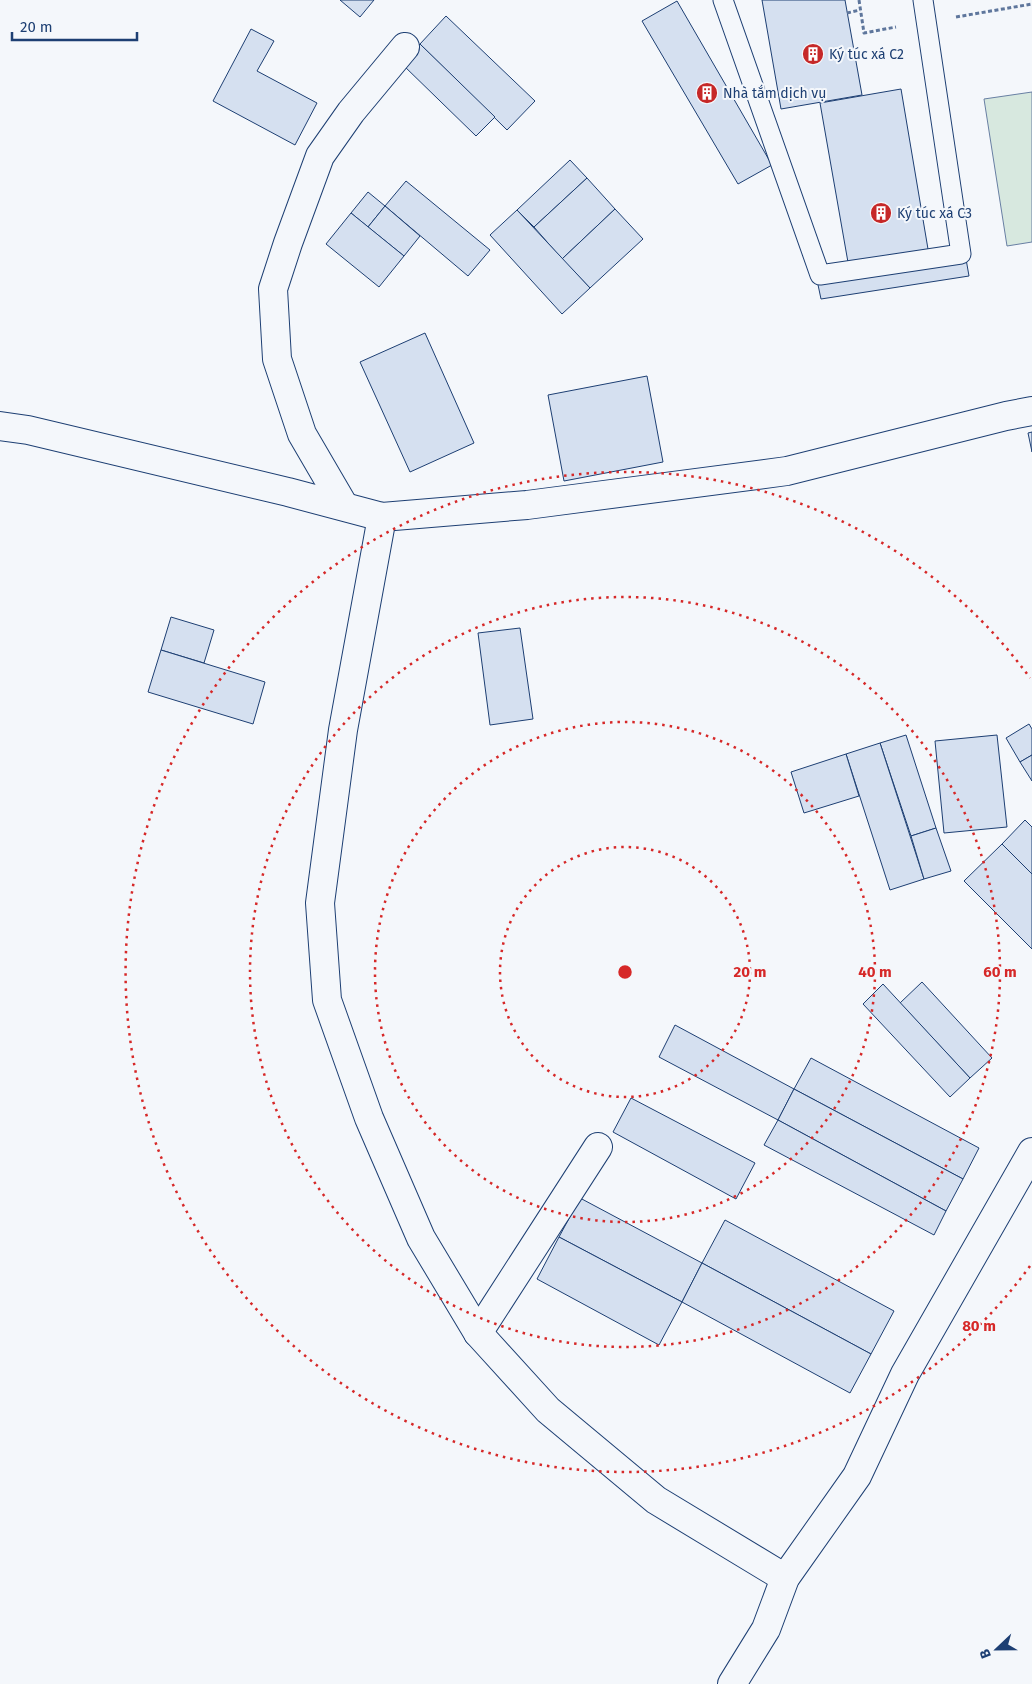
<svg xmlns="http://www.w3.org/2000/svg" width="1032" height="1684" font-family="'Fira Sans',sans-serif">
	<style>
		.green { fill: #d7e8df; stroke: #687fa3 }
		.building { fill: #d5e0f0; stroke: #1d3f73 }
		.lines { fill: none; stroke-linecap: round; stroke-linejoin: round }
		.service-casing { stroke: #1d3f73; stroke-width: 21 }
		.minor-casing { stroke: #1d3f73; stroke-width: 30 }
		.path { stroke: #5e769c; stroke-width: 3; stroke-dasharray: 4 2.5; stroke-linecap: butt }
		.service { stroke: #f4f7fb; stroke-width: 19 }
		.minor { stroke: #f4f7fb; stroke-width: 28 }
		.ring { fill: none; stroke: #d62828; stroke-width: 2.5; stroke-dasharray: 2.5 5 }
		.labels { text-anchor: middle; dominant-baseline: central; stroke-width: 4; stroke-linejoin: round; paint-order: stroke }
		.poi-label { font-size: 14px; fill: #1d3f73; stroke: #f4f7fb; text-anchor: start }
		.centre { fill: #d62828; stroke: #f4f7fb; stroke-width: 2.5 }
		.ring-label { font-size: 15px; text-anchor: middle; font-weight: bold; fill: #d62828; stroke: #f4f7fb; stroke-width: 4; stroke-linejoin: round; paint-order: stroke }
	</style>
	<rect width="100%" height="100%" fill="#f4f7fb"/>
	<!-- green -->
	<path class="green" d="M1032,92V242L1007,246L984,99Z"/>
	<!-- building -->
	<g class="building">
		<path d="M340,0H374L360,17Z"/>
		<path d="M762,0H845L862,95L781,109Z"/>
		<path d="M677,1L772,165L738,184L642,21Z"/>
		<path d="M446,16L535,101L507,130L420,44Z"/>
		<path d="M251,29L274,41L257,71L317,103L295,145L213,101Z"/>
		<path d="M420,44L495,117L476,136L402,64Z"/>
		<path d="M901,89L929,255L849,268L820,103Z"/>
		<path d="M570,160L587,178L534,227L517,210Z"/>
		<path d="M587,178L615,209L562,259L534,227Z"/>
		<path d="M406,181L490,250L468,276L385,206Z"/>
		<path d="M368,192L385,206L368,227L351,213Z"/>
		<path d="M385,206L420,236L404,256L368,227Z"/>
		<path d="M615,209L643,239L590,288L562,259Z"/>
		<path d="M517,210L590,288L562,314L490,235Z"/>
		<path d="M351,213L404,256L379,287L326,244Z"/>
		<path d="M966,259L969,276L821,299L817,280Z"/>
		<path d="M425,333L474,443L410,472L360,362Z"/>
		<path d="M647,376L663,462L564,481L548,395Z"/>
		<path d="M1032,432V452L1028,433Z"/>
		<path d="M171,617L214,630L204,663L161,650Z"/>
		<path d="M520,628L533,719L490,725L478,633Z"/>
		<path d="M161,650L265,682L253,724L148,692Z"/>
		<path d="M1029,724L1032,729V755L1020,762L1006,738Z"/>
		<path d="M906,735L936,828L911,836L880,743Z"/>
		<path d="M997,735L1007,827L944,833L935,741Z"/>
		<path d="M880,743L924,879L890,890L846,754Z"/>
		<path d="M846,754L859,796L804,813L791,772Z"/>
		<path d="M1032,755V781L1020,762Z"/>
		<path d="M1025,820L1032,827V874L1002,844Z"/>
		<path d="M936,828L951,871L924,879L911,836Z"/>
		<path d="M1002,844L1032,874V949L964,881Z"/>
		<path d="M922,982L992,1058L970,1078L900,1003Z"/>
		<path d="M883,984L970,1078L950,1097L863,1004Z"/>
		<path d="M675,1025L794,1089L778,1120L659,1057Z"/>
		<path d="M811,1058L979,1148L963,1179L794,1089Z"/>
		<path d="M794,1089L963,1179L946,1211L778,1120Z"/>
		<path d="M631,1098L755,1163L736,1199L613,1132Z"/>
		<path d="M778,1120L946,1211L934,1235L764,1145Z"/>
		<path d="M580,1198L702,1263L682,1302L559,1237Z"/>
		<path d="M725,1220L894,1311L871,1354L702,1263Z"/>
		<path d="M559,1237L682,1302L659,1345L537,1279Z"/>
		<path d="M702,1263L871,1354L850,1393L682,1302Z"/>
	</g>
	<g class="lines">
		<!-- service casing -->
		<g class="service-casing">
			<path id="service" d="M723,0L820,275L961,254L923,0"/>
		</g>
		<!-- minor casing -->
		<g class="minor-casing">
			<g id="minor">
				<path d="M0,426L28,430L288,492L382,517L527,505L787,471L1006,416L1032,411"/>
				<path d="M344,506L302,434L277,359L273,289L288,243L320,156L351,112L405,47"/>
				<path d="M382,517L343,730L320,903L327,1000L369,1118L421,1238L478,1333L548,1410L656,1500L785,1578"/>
				<path d="M478,1333L598,1147"/>
				<path d="M732,1684L766,1629L785,1578L857,1476L905,1374L1032,1152"/>
			</g>
		</g>
		<!-- path -->
		<g class="path">
			<path d="M859,0L864,33L896,27"/>
			<path d="M847,13L860,10"/>
			<path d="M956,17L1032,4"/>
		</g>
		<!-- service -->
		<use href="#service" class="service"/>
		<!-- minor -->
		<use href="#minor" class="minor"/>
	</g>
	<!-- distance rings -->
	<g class="ring">
		<circle cx="625" cy="972" r="125"/>
		<circle cx="625" cy="972" r="250"/>
		<circle cx="625" cy="972" r="375"/>
		<path d="M1030 1266A500 500 0 1 1 1030 678"/>
	</g>
	<!-- icons -->
	<defs>
		<g id="building-disc" transform="scale(1.125)"><circle r="9.5" fill="#c62828" stroke="#f4f7fb"/><path d="M-4-6H4V6H1V3H-1V6H-4ZM-2.5-4.3h1.7v1.8h-1.7ZM.8-4.3h1.7v1.8H.8ZM-2.5-1h1.7V.8h-1.7ZM.8-1h1.7V.8H.8Z" fill="#fff"/></g>
	</defs>
	<g fill-rule="evenodd">
		<use href="#building-disc" x="813" y="54"/>
		<use href="#building-disc" x="707" y="93"/>
		<use href="#building-disc" x="881" y="213"/>
	</g>
	<g class="labels">
		<!-- poi labels -->
		<g class="poi-label">
			<text x="829" y="54">Ký túc xá C2</text>
			<text x="723" y="93">Nhà tắm dịch vụ</text>
			<text x="897" y="213">Ký túc xá C3</text>
		</g>
	</g>
	<circle cx="625" cy="972" r="8" class="centre"/>
	<g class="ring-label">
		<text x="750" y="977">20 m</text>
		<text x="875" y="977">40 m</text>
		<text x="1000" y="977">60 m</text>
		<text x="979" y="1331">80 m</text>
	</g>
	<!-- north arrow -->
	<g transform="translate(997 1649) rotate(248)" stroke="#f4f7fb" stroke-width="4" paint-order="stroke">
	<path d="M0-4L9 19L0 12L-9 19Z" fill="#1d3f73"/>
	<text y="-8" font-size="14" font-weight="bold" text-anchor="middle" fill="#1d3f73">B</text>
	</g>
	<!-- scale -->
	<path d="M12 32v8h125v-8" fill="none" stroke="#1d3f73" stroke-width="2.5"/>
	<text x="20" y="32" font-size="15" fill="#1d3f73" stroke="#f4f7fb" stroke-width="4" paint-order="stroke">20 m</text>
</svg>
